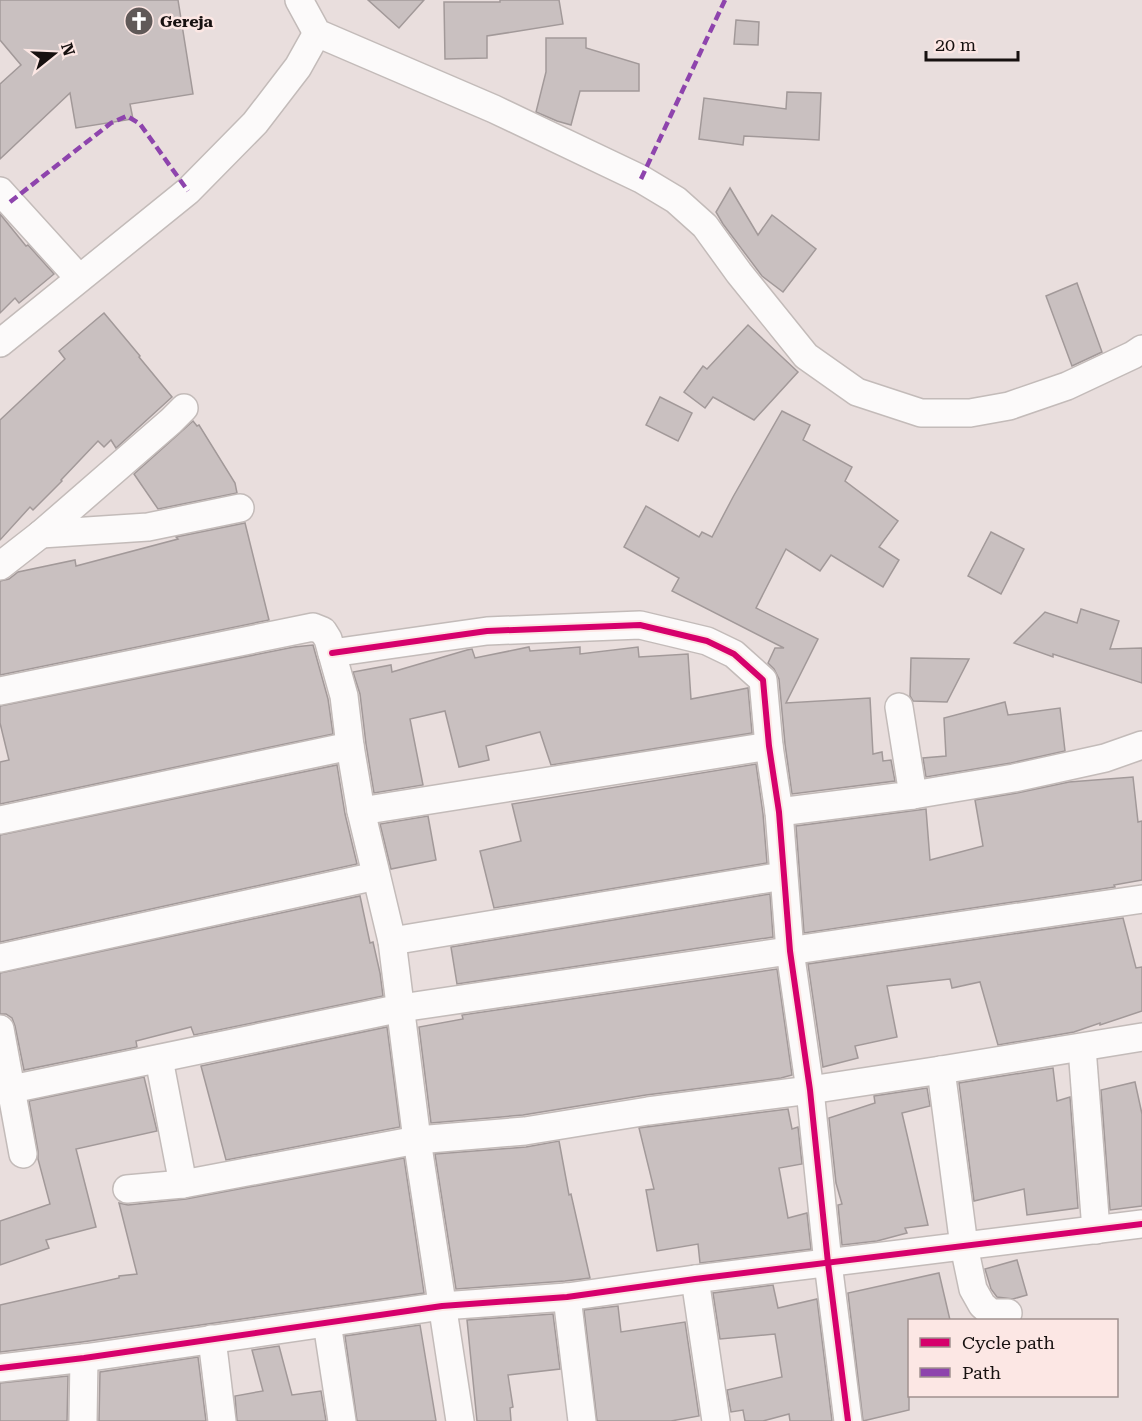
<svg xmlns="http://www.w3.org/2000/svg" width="1142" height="1421" font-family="'Roboto Serif',serif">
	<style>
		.building { fill: #c9c0c0; stroke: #a29999; stroke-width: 1.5 }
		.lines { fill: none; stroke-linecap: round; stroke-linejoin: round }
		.street-casing { stroke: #c3bbb9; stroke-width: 30 }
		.street { stroke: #fcfafa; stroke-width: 27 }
		.quiet { stroke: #8e44ad; stroke-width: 4.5; stroke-dasharray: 9 4.5; stroke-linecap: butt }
		.cycleway-casing { stroke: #fce7e4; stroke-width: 10 }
		.cycleway { stroke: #d6006c; stroke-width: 6 }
		.labels { text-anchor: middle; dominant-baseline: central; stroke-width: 5; stroke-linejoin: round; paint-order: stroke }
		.poi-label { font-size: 16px; font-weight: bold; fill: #171110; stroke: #fce7e4; text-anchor: start }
	</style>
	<rect width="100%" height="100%" fill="#e9dedd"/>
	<!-- building -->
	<g class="building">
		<path d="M0,0H178L193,94L130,104L133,119L76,128L70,93L0,159V84L21,65L0,40Z"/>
		<path d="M368,0H424L399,28Z"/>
		<path d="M500,0H559L563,24L487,36V58L445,59L444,2H500Z"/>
		<path d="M736,20L759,22L758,45L734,44Z"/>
		<path d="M546,38H586V48L639,64V91H580L571,125L557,121L536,112L546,72Z"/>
		<path d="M787,92L821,93L819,140L744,136L743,145L699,139L704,98L786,109Z"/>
		<path d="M730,188L758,235L772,215L816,249L783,292L762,276L723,224L716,212Z"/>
		<path d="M0,214L26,246L28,245L54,274L19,303L15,298L0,313Z"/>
		<path d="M1077,283L1102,352L1072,366L1046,296Z"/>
		<path d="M104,313L140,356L139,357L172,397L116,448L111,440L104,447L98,441L61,480L62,481L33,510L30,507L0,540V420L65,359L59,351Z"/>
		<path d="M748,325L798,372L754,420L713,397L705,408L684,392L703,366L707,369Z"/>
		<path d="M660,397L692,413L678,441L646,425Z"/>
		<path d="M782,411L810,425L803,440L852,467L845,481L898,521L879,547L899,560L883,587L831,555L820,571L786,549L756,608L818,639L786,703L870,698L873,754L882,752L883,761L891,760L895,781L792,794L785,744L779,679L774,669L768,663L775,648H784L672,591L679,578L624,547L646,506L699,537L702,532L712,537L733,497Z"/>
		<path d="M193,421L197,426L199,425L235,483L237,493L158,509L134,474Z"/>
		<path d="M245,523L269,620L0,675V581L9,579L18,572L75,560L76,566L178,539L176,537Z"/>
		<path d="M991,532L1024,549L1001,594L968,576Z"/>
		<path d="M1081,609L1119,621L1110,649L1142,648V683L1053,654V657L1014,643L1045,612L1077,623Z"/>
		<path d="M313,645L328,699L333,734L0,804V762L9,760L0,723V706L294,647Z"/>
		<path d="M529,647L530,651L580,647V654L638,647L639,657L688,654L691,699L748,688L752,733L551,765L540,732L486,746L489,760L459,767L445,711L410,719L423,785L374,793L366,744L360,694L353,672L391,665L392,672L467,650L472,649L475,658Z"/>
		<path d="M911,658L969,659L947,702L913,701L910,696Z"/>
		<path d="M1005,702L1008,715L1060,708L1065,751L1011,763L926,777L923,758L946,756L944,718Z"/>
		<path d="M756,764L763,814L767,863L494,908L480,851L521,841L512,804Z"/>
		<path d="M337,765L345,814L357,864L0,942V835Z"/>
		<path d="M1133,777L1138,822L1142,821V880L1114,885L1115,887L804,933L796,826L926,809L930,860L983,846L975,800L1017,793L1069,782Z"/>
		<path d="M428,816L436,860L391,869L380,824Z"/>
		<path d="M770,894L773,937L457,984L451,947Z"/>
		<path d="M360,896L370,943L373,942L380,973L383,996L194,1035L191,1027L136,1041L137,1047L24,1070L15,1026L12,1018L6,1014H0V973Z"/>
		<path d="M1123,918L1136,968L1142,967V1011L1100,1025V1023L1074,1032L998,1045L980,982L952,988L950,979L887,986L897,1037L855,1046L858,1058L823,1067L808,964Z"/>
		<path d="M777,969L792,1075L781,1078L646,1095L523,1115L431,1123L419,1027L463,1019L462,1015Z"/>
		<path d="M387,1027L400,1127L226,1160L201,1066Z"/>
		<path d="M1053,1068L1057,1101L1070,1097L1078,1208L1027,1215L1024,1189L974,1201L959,1083Z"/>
		<path d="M144,1077L157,1131L76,1149L96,1227L46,1240L49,1248L0,1265V1221L50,1204L38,1159V1151L29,1101Z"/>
		<path d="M1135,1082L1142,1114V1206L1110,1210L1101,1090Z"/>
		<path d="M927,1088L930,1106L902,1113L928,1225L905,1228L907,1233L877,1241L842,1245L838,1205L842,1204L836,1183L829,1118L875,1103L874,1096Z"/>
		<path d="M788,1109L792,1129L798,1127L802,1164L779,1168L788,1218L807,1213L811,1249L700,1263L698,1244L657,1251L646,1190L654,1189L639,1128Z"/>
		<path d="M559,1141L569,1195L571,1194L590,1278L565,1281L456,1289L435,1154L526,1147Z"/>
		<path d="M404,1158L424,1293L82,1342L0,1352V1305L119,1278V1276L137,1274L119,1203L128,1205L186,1199Z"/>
		<path d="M1017,1260L1027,1295L1013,1299L997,1297L991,1289L985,1269Z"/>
		<path d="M939,1273L950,1320H909V1410L863,1421L848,1293Z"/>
		<path d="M773,1285L778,1308L817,1299L832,1421H790L789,1414L763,1421H745L743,1410L731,1412L727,1390L782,1377L775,1334L720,1339L713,1293Z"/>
		<path d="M618,1306L621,1332L685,1322L699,1416L671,1421H597L584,1310Z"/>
		<path d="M553,1314L560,1369L508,1375L513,1407L510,1408L511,1421H477L467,1320Z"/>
		<path d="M420,1325L436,1421H357L345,1336Z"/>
		<path d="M279,1346L292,1395L321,1391L326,1421H237L235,1396L263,1391L252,1350Z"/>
		<path d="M198,1357L206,1421H99L100,1372Z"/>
		<path d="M68,1376L67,1421H0V1383Z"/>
	</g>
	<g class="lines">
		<!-- street casing -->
		<g class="street-casing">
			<g id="street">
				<path d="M299,0L317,33L494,109L641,179L676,200L705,226L739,273L806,356L857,392L921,413H970L1009,406L1067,386L1133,355L1142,349"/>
				<path d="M0,191L79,278"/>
				<path d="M0,343L188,191L255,123L298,67L317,33"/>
				<path d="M41,534L148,527L240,508"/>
				<path d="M0,566L41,534L171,421L184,408"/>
				<path d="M332,653L487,631L640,625L707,641L734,654L763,680L769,746L779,812L790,951L810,1090L828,1263L848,1421"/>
				<path d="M0,691L313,627L323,631L328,639L344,696L350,746L361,811L392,941L417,1140L460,1421"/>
				<path d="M913,795L1014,778L1105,758L1142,745"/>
				<path d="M361,811L769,746"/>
				<path d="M779,812L913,795L899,707"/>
				<path d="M0,820L350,746"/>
				<path d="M392,941L783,876"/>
				<path d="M0,958L376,876"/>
				<path d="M0,1029L23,1154"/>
				<path d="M1082,1048L1096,1230"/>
				<path d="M159,1059L183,1184"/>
				<path d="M941,1070L964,1246L973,1289L982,1305L991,1313H1008"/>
				<path d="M12,1089L401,1008L1142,899"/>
				<path d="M127,1189L183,1184L417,1140L525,1131L648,1111L810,1090L941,1070L1142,1037"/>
				<path d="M695,1279L716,1421"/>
				<path d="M567,1297L582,1421"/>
				<path d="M327,1323L342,1421"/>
				<path d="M212,1339L222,1421"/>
				<path d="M0,1368L84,1358L442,1306L567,1297L695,1279L1142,1224"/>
				<path d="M83,1421L84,1358"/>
			</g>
		</g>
		<!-- street -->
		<use href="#street" class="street"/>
		<!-- quiet -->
		<g class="quiet">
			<path d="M641,179L725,0"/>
			<path d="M10,202L111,123L127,116L140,124L188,191"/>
		</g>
		<!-- cycleway casing -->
		<g class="cycleway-casing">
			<g id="cycleway">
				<path d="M332,653L487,631L640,625L707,641L734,654L763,680L769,746L779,812L790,951L810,1090L828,1263L848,1421"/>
				<path d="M0,1368L84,1358L442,1306L567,1297L695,1279L1142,1224"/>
			</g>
		</g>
		<!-- cycleway -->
		<use href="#cycleway" class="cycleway"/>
	</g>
	<!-- icons -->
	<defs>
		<g id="church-disc" transform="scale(1.5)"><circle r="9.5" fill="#605958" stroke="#fce7e4"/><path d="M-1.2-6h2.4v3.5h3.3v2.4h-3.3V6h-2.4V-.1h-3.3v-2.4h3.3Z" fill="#fff"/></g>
	</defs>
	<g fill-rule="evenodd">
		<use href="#church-disc" x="139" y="21"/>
	</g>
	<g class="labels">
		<!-- poi labels -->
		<g class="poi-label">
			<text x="160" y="21">Gereja</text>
		</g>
	</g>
	<!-- legend -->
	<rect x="908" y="1319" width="210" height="78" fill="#fce7e4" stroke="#a0918f" stroke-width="1.5"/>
	<rect x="920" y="1338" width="30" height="9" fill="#d6006c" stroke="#a0918f" stroke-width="1.5"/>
	<text x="962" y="1349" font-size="18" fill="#171110">Cycle path</text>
	<rect x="920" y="1368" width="30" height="9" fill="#8e44ad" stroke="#a0918f" stroke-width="1.5"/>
	<text x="962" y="1379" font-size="18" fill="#171110">Path</text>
	<!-- north arrow -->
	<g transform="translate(54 54) rotate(72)" stroke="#fce7e4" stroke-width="4.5" paint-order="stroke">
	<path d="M0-4.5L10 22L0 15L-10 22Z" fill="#171110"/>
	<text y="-9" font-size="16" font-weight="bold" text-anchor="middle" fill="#171110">N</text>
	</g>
	<!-- scale -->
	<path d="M926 51v9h92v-9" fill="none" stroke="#171110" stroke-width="3"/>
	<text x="935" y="51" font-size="18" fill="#171110" stroke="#fce7e4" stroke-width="4.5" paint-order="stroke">20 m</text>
</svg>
